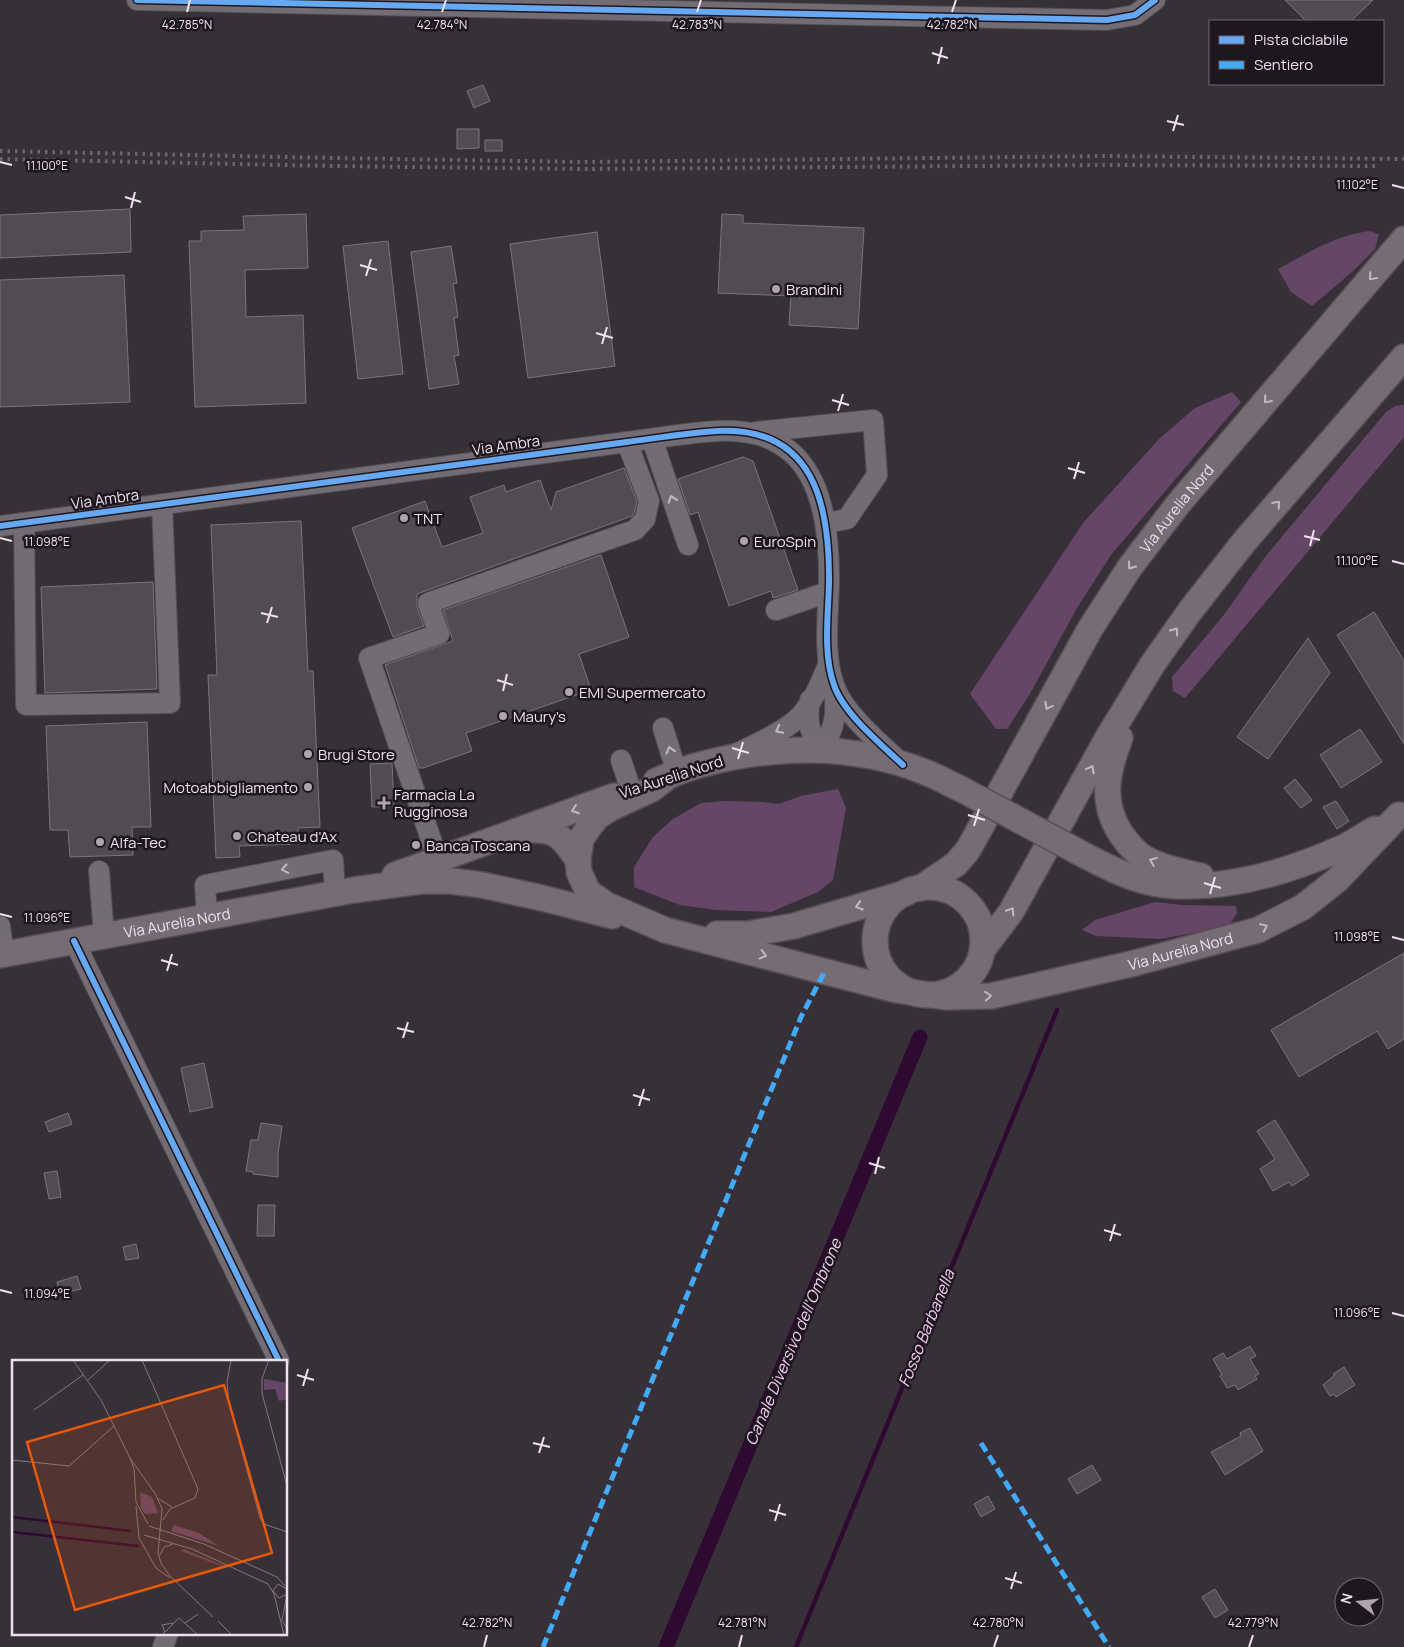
<svg xmlns="http://www.w3.org/2000/svg" width="1404" height="1647" font-family="Manrope,sans-serif">
	<style>
		.green { fill: #654667 }
		.lines { fill: none; stroke-linecap: round; stroke-linejoin: round }
		.stream { stroke: #2e0930; stroke-width: 4.5 }
		.canal { stroke: #2e0930; stroke-width: 15 }
		.building { fill: #524b52; stroke: #7b747b }
		.minor-casing { stroke: #554d55; stroke-width: 22 }
		.major-casing { stroke: #554d55; stroke-width: 28 }
		.minor { stroke: #746c74; stroke-width: 20 }
		.major { stroke: #756c76; stroke-width: 25 }
		.rail { stroke: #6d666d; stroke-width: 4; stroke-dasharray: 2.5 5; stroke-linecap: butt }
		.major-bridge-casing { stroke: #554d55; stroke-width: 28; stroke-linecap: butt }
		.major-bridge { stroke: #756c76; stroke-width: 25 }
		.quiet { stroke: #42abf6; stroke-width: 5; stroke-dasharray: 10 5; stroke-linecap: butt }
		.cycleway-casing { stroke: #1e171f; stroke-width: 9 }
		.cycleway { stroke: #66a8f1; stroke-width: 6 }
		.oneway { stroke: #c2b9c3 }
		.ticks { fill: none; stroke: #ece2ed; stroke-width: 2 }
		.poi-dot { fill: #ada4ae; stroke: #1e171f; stroke-width: 2 }
		.labels { text-anchor: middle; dominant-baseline: central; stroke-width: 5; stroke-linejoin: round; paint-order: stroke }
		.poi-label { font-size: 15px; fill: #ece2ed; stroke: #1e171f; text-anchor: start }
		.street-label { font-size: 15px; fill: #ece2ed; stroke: #1e171f }
		.water-label { font-size: 16px; font-style: italic; fill: #f7cff8; stroke: #1e171f }
		.inset-river { fill: none; stroke: #2e0930; stroke-width: 2.5 }
		.inset-road { fill: none; stroke: #807780; stroke-width: 1 }
		.view { fill: #e8590c; fill-opacity: 0.15; stroke: #e8590c; stroke-width: 2.5 }
		.inset-edge { fill: none; stroke: #ece2ed; stroke-width: 2.5 }
		.ticks-label { font-size: 12px; text-anchor: middle; fill: #ece2ed; stroke: #1e171f; stroke-width: 5; stroke-linejoin: round; paint-order: stroke }
	</style>
	<rect width="100%" height="100%" fill="#383038"/>
	<!-- green -->
	<g class="green">
		<path d="M1369,231L1379,234L1375,249L1352,272L1312,306L1291,292L1278,269C1308,253 1334,236 1369,231Z"/>
		<path d="M1232,392L1241,402L1111,555L1077,608L1031,692L1007,729H996L970,694L1083,523L1159,439L1195,408Z"/>
		<path d="M1404,405V437L1185,698L1173,691L1172,677L1223,616L1265,557L1386,412L1395,406Z"/>
		<path d="M838,789L846,808L833,880L818,892L771,912L716,910L680,905L634,887V867L653,837L673,819L701,803L725,801L763,802L779,804L801,796Z"/>
		<path d="M1155,902L1182,905L1236,906L1237,913L1230,924L1204,931L1160,939L1096,936L1082,930L1095,920Z"/>
	</g>
	<g class="lines">
		<!-- stream -->
		<path class="stream" d="M796,1647L1057,1010"/>
		<!-- canal -->
		<path class="canal" d="M666,1647L920,1037"/>
	</g>
	<!-- building -->
	<g class="building">
		<path d="M1285,0H1373L1351,21H1306Z"/>
		<path d="M483,85L490,101L474,108L467,91Z"/>
		<path d="M457,129H479V148L457,149Z"/>
		<rect x="485" y="140" width="17" height="11"/>
		<path d="M130,209L131,252L0,258V215Z"/>
		<path d="M306,214L308,268L245,270V272L246,317L303,315L306,403L195,407L189,241H201V231L244,230L243,216Z"/>
		<path d="M722,214L743,215V223L864,228L858,329L789,325L791,296L718,293Z"/>
		<path d="M597,232L615,366L528,378L510,244Z"/>
		<path d="M388,241L403,374L358,379L343,246Z"/>
		<path d="M451,246L457,283L453,284L458,317L454,318L459,355L454,356L459,384L429,389L411,252Z"/>
		<path d="M124,275L130,402L0,407V280Z"/>
		<path d="M743,457L753,461L798,590L773,598L771,591L729,606L698,512L690,515L678,479Z"/>
		<path d="M624,468L637,502L634,513L632,516L417,594V607L424,626L393,637L352,528L425,501L442,547L483,533L470,497L504,485L506,492L540,480L551,510L556,492Z"/>
		<path d="M301,521L308,671H313L320,827L298,828L299,844L239,846L240,857L216,858L208,675H217L211,525Z"/>
		<path d="M601,555L629,637L579,654L591,690L466,733L472,751L423,768H419L385,665L453,641L443,610Z"/>
		<path d="M153,582L157,689L45,693L41,587Z"/>
		<path d="M1374,612L1404,661V744L1337,635Z"/>
		<path d="M1308,638L1330,673L1268,759L1237,737Z"/>
		<path d="M147,722L151,827H132L133,855L70,857L68,830H50L46,726Z"/>
		<path d="M1360,729L1382,762L1341,788L1320,755Z"/>
		<path d="M392,763L394,806L372,807L370,764Z"/>
		<path d="M1295,779L1312,800L1301,808L1284,788Z"/>
		<path d="M1336,801L1349,821L1337,829L1323,807Z"/>
		<path d="M1404,953V1039L1388,1049L1377,1031L1299,1077L1271,1030Z"/>
		<path d="M204,1063L213,1107L190,1112L181,1068Z"/>
		<path d="M68,1113L72,1124L49,1132L45,1122Z"/>
		<path d="M1275,1120L1309,1175L1292,1186L1289,1182L1273,1191L1260,1169L1275,1159L1257,1131Z"/>
		<path d="M261,1123L282,1126L278,1154V1177L253,1174V1172L246,1171L251,1140H258Z"/>
		<path d="M57,1171L61,1197L49,1199L44,1173Z"/>
		<path d="M258,1205H275L274,1236H257Z"/>
		<path d="M136,1244L139,1258L126,1260L123,1247Z"/>
		<path d="M77,1276L81,1289L60,1294L57,1282Z"/>
		<path d="M1250,1346L1256,1356L1250,1359L1259,1374L1255,1376L1257,1379L1238,1390L1235,1385L1227,1388L1220,1376L1222,1375L1213,1359L1223,1353L1227,1359Z"/>
		<path d="M1344,1367L1355,1385L1336,1397L1334,1394L1330,1396L1323,1385L1335,1375L1333,1374Z"/>
		<path d="M1250,1428L1263,1451L1225,1475L1211,1452L1241,1436L1240,1433Z"/>
		<path d="M1092,1465L1101,1480L1077,1494L1068,1479Z"/>
		<path d="M988,1496L995,1509L981,1517L974,1504Z"/>
		<path d="M1215,1589L1228,1610L1215,1618L1202,1597Z"/>
	</g>
	<g class="lines">
		<!-- minor casing -->
		<g class="minor-casing">
			<g id="minor">
				<path d="M137,0L1107,20L1135,15L1155,0"/>
				<path d="M756,432L873,420L877,475L847,519L826,523"/>
				<path d="M652,439L688,545"/>
				<path d="M24,523L26,705L170,703L162,504"/>
				<path d="M0,526L627,442C657,438 687,433 717,431C815,426 830,506 829,584C828,616 823,655 834,685C843,713 882,745 903,765"/>
				<path d="M776,610L828,592"/>
				<path d="M810,700C806,723 809,732 823,750C835,725 837,716 834,688"/>
				<path d="M663,728L677,773"/>
				<path d="M736,754C755,744 786,731 800,716C813,702 821,682 828,665"/>
				<path d="M621,760L631,790"/>
				<path d="M438,860L369,658L439,634L428,603L635,530L645,519L649,501L627,442"/>
				<path d="M99,871L104,936"/>
				<path d="M207,917L205,885L333,860L335,893"/>
				<path d="M0,926L4,955"/>
				<path d="M74,941L279,1361"/>
				<path d="M163,1647L168,1633"/>
			</g>
		</g>
		<!-- major casing -->
		<g class="major-casing">
			<g id="major">
				<path d="M1120,738C1107,772 1100,802 1121,834C1128,844 1135,853 1146,859C1162,868 1183,872 1201,876"/>
				<path id="s1" d="M670,775L652,789L611,808L597,817L587,830L581,839L578,860L579,872L588,892L607,905L665,930L896,990L945,997L991,996L1135,963L1258,930L1303,907L1337,880L1399,815"/>
				<path d="M656,781C670,775 685,769 699,765C773,745 853,743 925,772C938,777 950,784 963,790"/>
				<path d="M524,830C555,828 561,835 578,860"/>
				<path d="M1084,855C1109,868 1136,882 1165,885C1225,891 1288,872 1342,848C1353,843 1364,835 1375,829"/>
				<path d="M395,875L614,796"/>
				<circle cx="929" cy="941" r="54"/>
				<path id="s2" d="M921,888L956,864L968,850L1090,629L1130,567L1179,503L1404,239"/>
				<path d="M717,934H748L794,926L906,893"/>
				<path d="M982,950L1011,912L1107,739L1152,665L1190,611L1244,542L1404,357"/>
				<path id="s3" d="M0,955L354,890L421,881H451L482,885L542,898L612,916"/>
			</g>
		</g>
		<!-- minor -->
		<use href="#minor" class="minor"/>
		<!-- major -->
		<use href="#major" class="major"/>
		<!-- rail -->
		<g class="rail">
			<path d="M0,151L331,158L584,162L1105,156L1404,159"/>
			<path d="M0,159L331,166L584,169L1105,165L1377,166"/>
		</g>
		<!-- major-bridge casing -->
		<g class="major-bridge-casing">
			<path id="major-bridge" d="M963,790L1084,855"/>
		</g>
		<!-- major-bridge -->
		<use href="#major-bridge" class="major-bridge"/>
		<!-- quiet -->
		<g class="quiet">
			<path d="M981,1443L1109,1647"/>
			<path d="M543,1647L801,1017L825,971"/>
		</g>
		<!-- cycleway casing -->
		<g class="cycleway-casing">
			<g id="cycleway">
				<path d="M137,0L1107,20L1135,15L1155,0"/>
				<path d="M0,526L627,442C657,438 687,433 717,431C815,426 830,506 829,584C828,616 823,655 834,685C843,713 882,745 903,765"/>
				<path d="M74,941L279,1361"/>
			</g>
		</g>
		<!-- cycleway -->
		<use href="#cycleway" class="cycleway"/>
	</g>
	<!-- one-way arrows -->
	<defs><path id="oneway-chevron" d="M-2-3.5L2.5 0L-2 3.5" fill="none" stroke-width="1.6" stroke-linecap="round" stroke-linejoin="round" transform="scale(1.25)"/></defs>
	<g class="oneway">
		<use href="#oneway-chevron" transform="translate(1372 277) rotate(131)"/>
		<use href="#oneway-chevron" transform="translate(1267 400) rotate(131)"/>
		<use href="#oneway-chevron" transform="translate(672 499) rotate(-109)"/>
		<use href="#oneway-chevron" transform="translate(1277 504) rotate(-49)"/>
		<use href="#oneway-chevron" transform="translate(1131 566) rotate(125)"/>
		<use href="#oneway-chevron" transform="translate(1175 631) rotate(-55)"/>
		<use href="#oneway-chevron" transform="translate(1048 706) rotate(119)"/>
		<use href="#oneway-chevron" transform="translate(779 730) rotate(152)"/>
		<use href="#oneway-chevron" transform="translate(670 750) rotate(-107)"/>
		<use href="#oneway-chevron" transform="translate(1091 769) rotate(-61)"/>
		<use href="#oneway-chevron" transform="translate(575 810) rotate(160)"/>
		<use href="#oneway-chevron" transform="translate(1153 861) rotate(-158)"/>
		<use href="#oneway-chevron" transform="translate(285 869) rotate(169)"/>
		<use href="#oneway-chevron" transform="translate(859 906) rotate(163)"/>
		<use href="#oneway-chevron" transform="translate(1011 911) rotate(-57)"/>
		<use href="#oneway-chevron" transform="translate(1264 927) rotate(-26)"/>
		<use href="#oneway-chevron" transform="translate(763 955) rotate(15)"/>
		<use href="#oneway-chevron" transform="translate(988 996) rotate(-5)"/>
	</g>
	<!-- ticks -->
	<path class="ticks" d="M187,12L190,0M442,12L446,0M697,12L701,0M952,12L956,0M932,53L948,58M938,64L942,47M1167,121L1184,125M1173,131L1178,115M0,162L12,165M1392,185L1404,188M125,197L141,202M131,208L135,192M360,265L377,270M366,276L371,259M596,333L613,338M602,344L607,327M832,400L849,405M838,411L843,394M1068,468L1085,473M1074,479L1079,462M1304,536L1320,540M0,538L12,541M1310,546L1314,530M1392,561L1404,564M261,613L278,617M267,623L272,607M497,680L513,685M503,691L507,674M732,748L749,753M738,759L743,742M968,815L985,820M974,826L979,809M1204,883L1221,888M1210,894L1215,877M0,914L12,917M1392,937L1404,940M161,960L178,965M167,971L172,954M397,1028L414,1032M403,1038L408,1022M633,1095L650,1100M639,1106L644,1089M869,1163L885,1168M875,1174L879,1157M1104,1230L1121,1235M1110,1241L1115,1224M0,1290L12,1293M1392,1313L1404,1316M297,1375L314,1380M303,1386L308,1369M533,1443L550,1447M539,1453L544,1437M769,1510L786,1515M775,1521L780,1504M1005,1578L1022,1583M1011,1589L1016,1572M484,1647L487,1635M739,1647L742,1635M994,1647L998,1635M1249,1647L1253,1635"/>
	<!-- markers -->
	<g class="poi-dot">
		<circle cx="776" cy="289" r="5"/>
		<circle cx="404" cy="518" r="5"/>
		<circle cx="744" cy="541" r="5"/>
		<circle cx="569" cy="692" r="5"/>
		<circle cx="503" cy="716" r="5"/>
		<circle cx="308" cy="754" r="5"/>
		<circle cx="308" cy="787" r="5"/>
		<path d="M381.5 795.5h5v5h5v5h-5v5h-5v-5h-5v-5h5z"/>
		<circle cx="237" cy="836" r="5"/>
		<circle cx="100" cy="842" r="5"/>
		<circle cx="416" cy="845" r="5"/>
	</g>
	<g class="labels">
		<!-- poi labels -->
		<g class="poi-label">
			<text x="786" y="289">Brandini</text>
			<text x="414" y="518">TNT</text>
			<text x="754" y="541">EuroSpin</text>
			<text x="579" y="692">EMI Supermercato</text>
			<text x="513" y="716">Maury's</text>
			<text x="318" y="754">Brugi Store</text>
			<text x="298" y="787" text-anchor="end">Motoabbigliamento</text>
			<text x="394" y="794">Farmacia La<tspan x="394" dy="17">Rugginosa</tspan></text>
			<text x="247" y="836">Chateau d'Ax</text>
			<text x="110" y="842">Alfa-Tec</text>
			<text x="426" y="845">Banca Toscana</text>
		</g>
		<!-- street labels -->
		<g class="street-label">
			<text transform="translate(506 445) rotate(-8)">Via Ambra</text>
			<text transform="translate(105 499) rotate(-8)">Via Ambra</text>
			<text stroke="none"><textPath href="#s2" startOffset="462">Via Aurelia Nord</textPath></text>
			<text transform="translate(671 777) rotate(-18)">Via Aurelia Nord</text>
			<text stroke="none"><textPath href="#s3" startOffset="180">Via Aurelia Nord</textPath></text>
			<text stroke="none"><textPath href="#s1" startOffset="782">Via Aurelia Nord</textPath></text>
		</g>
		<!-- water labels -->
		<g class="water-label">
			<text transform="translate(926 1328) rotate(-68)">Fosso Barbanella</text>
			<text transform="translate(793 1342) rotate(-67)">Canale Diversivo dell'Ombrone</text>
		</g>
	</g>
	<!-- overview -->
	<g transform="translate(12 1360)">
		<rect width="275" height="275" fill="#383038"/>
		<path d="M252,19L275,23V39L267,41L263,29L252,30ZM128,132L140,137L146,153L133,154L129,149ZM162,165L187,173L207,186L159,171ZM171,189L210,205L212,207L169,191Z" fill="#654667"/>
		<path class="inset-river" d="M0,157L119,171M0,172L127,186"/>
		<path class="inset-road" d="M61,0L89,40L118,98L122,109L124,142L136,164M130,0L186,129L183,138L158,149L151,160M219,0L215,22L217,43L248,158L252,164L275,172M257,0L250,18V33L275,126M76,20L98,0M22,50L71,15M118,98L144,135L150,149L146,193L149,203L157,215L201,257M0,100L57,106L102,66M147,139L160,147M124,146L127,178L144,208L158,218M137,166L192,184L265,217L273,226M132,175L180,189L256,224L262,234L272,275M148,195L152,187L161,184M275,229L266,224L261,231L267,238L275,234M275,235L270,260L275,269M206,261L220,275M173,263L186,254M153,272L150,265L161,263M150,275L167,258L186,275"/>
		<path class="view" d="M212,25L260,193L63,250L15,82Z"/>
		<rect width="275" height="275" class="inset-edge"/>
	</g>
	<g class="ticks-label">
		<text x="187" y="29">42.785°N</text>
		<text x="442" y="29">42.784°N</text>
		<text x="697" y="29">42.783°N</text>
		<text x="952" y="29">42.782°N</text>
		<text x="47" y="170">11.100°E</text>
		<text x="1357" y="189">11.102°E</text>
		<text x="47" y="546">11.098°E</text>
		<text x="1357" y="565">11.100°E</text>
		<text x="47" y="922">11.096°E</text>
		<text x="1357" y="941">11.098°E</text>
		<text x="47" y="1298">11.094°E</text>
		<text x="1357" y="1317">11.096°E</text>
		<text x="487" y="1627">42.782°N</text>
		<text x="742" y="1627">42.781°N</text>
		<text x="998" y="1627">42.780°N</text>
		<text x="1253" y="1627">42.779°N</text>
	</g>
	<!-- legend -->
	<rect x="1209" y="20" width="175" height="65" fill="#1e171f" stroke="#706871"/>
	<rect x="1219" y="36" width="25" height="8" fill="#66a8f1" stroke="#706871"/>
	<text x="1254" y="45" font-size="15" fill="#ece2ed">Pista ciclabile</text>
	<rect x="1219" y="61" width="25" height="8" fill="#42abf6" stroke="#706871"/>
	<text x="1254" y="70" font-size="15" fill="#ece2ed">Sentiero</text>
	<!-- north arrow -->
	<g transform="translate(1359 1602) rotate(286)"><circle r="24" fill="#1e171f" stroke="#706871"/>
	<path d="M0-4L9 19L0 12L-9 19Z" fill="#ada4ae"/>
	<text y="-8" font-size="14" font-weight="bold" text-anchor="middle" fill="#ece2ed">N</text>
	</g>
</svg>
